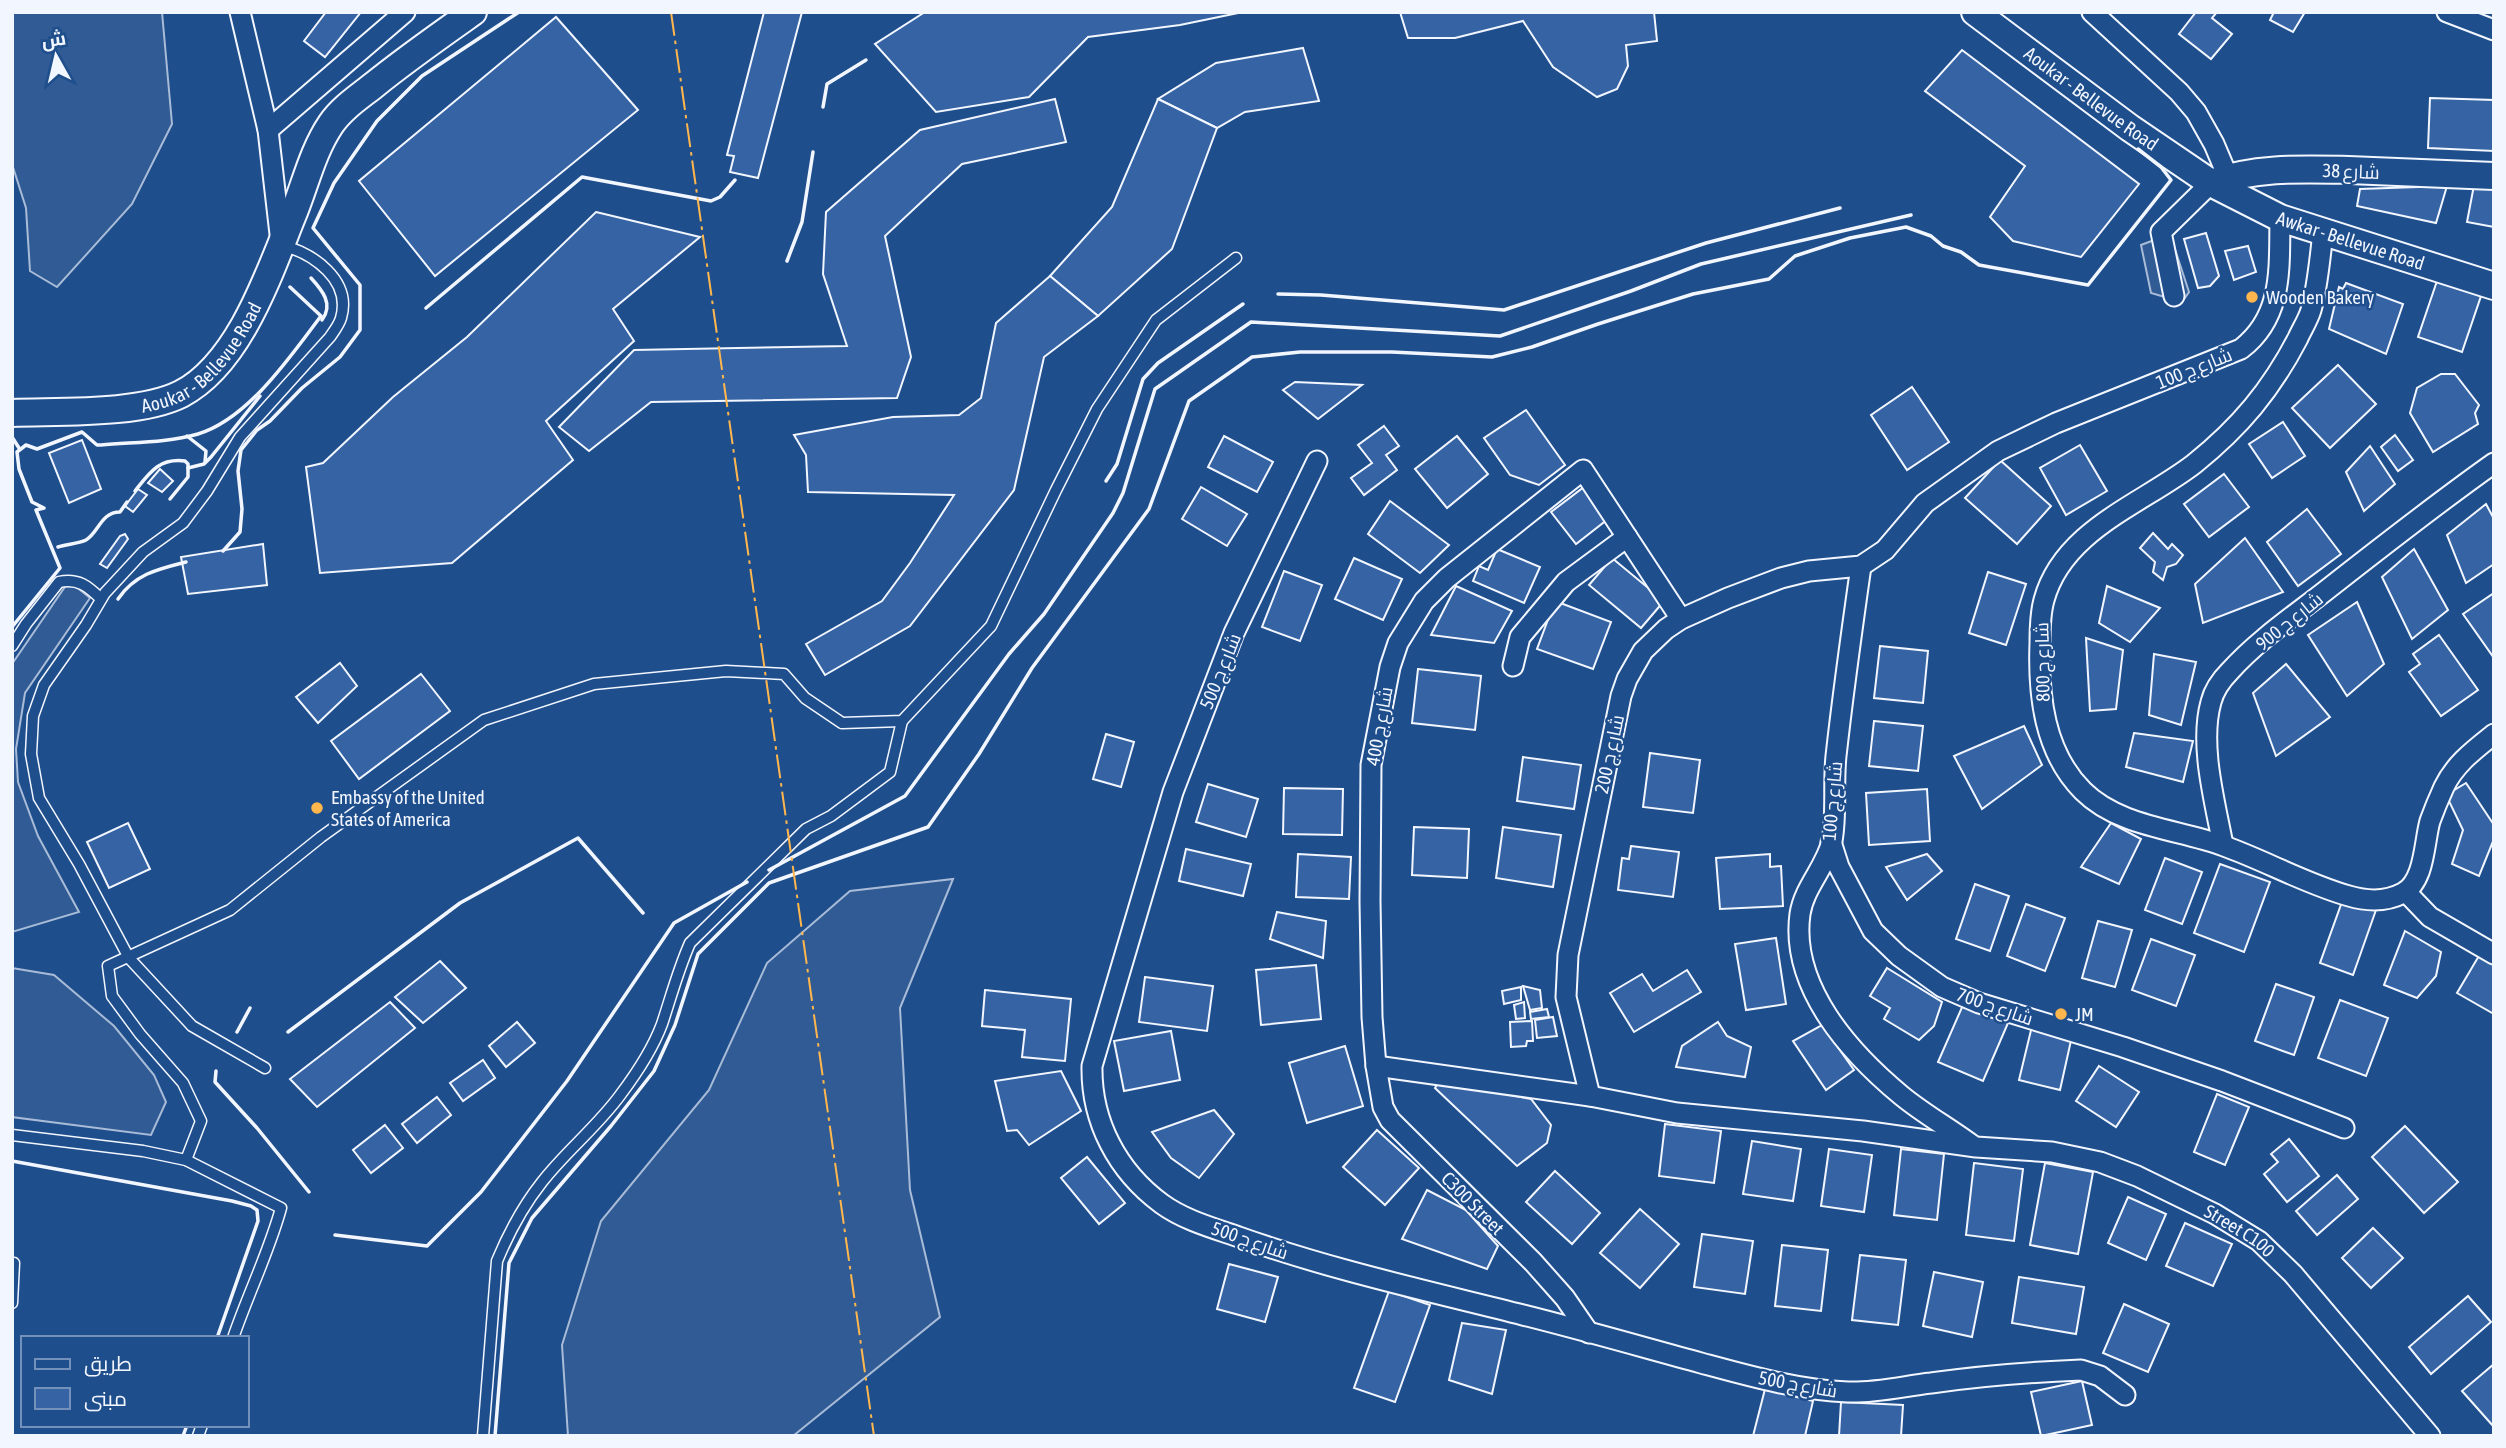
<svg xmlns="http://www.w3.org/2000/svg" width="2506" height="1448" font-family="'Asap Condensed',Cairo,sans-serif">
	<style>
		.built { fill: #305b95; stroke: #a8bbd7; stroke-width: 2 }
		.building { fill: #3563a3; stroke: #f2f6ff; stroke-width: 2 }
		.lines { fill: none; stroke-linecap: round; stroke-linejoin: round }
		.lane-casing { stroke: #f2f6ff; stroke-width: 13 }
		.street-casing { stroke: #f2f6ff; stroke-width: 23 }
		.secondary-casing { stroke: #f2f6ff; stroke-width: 30 }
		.lane { stroke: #1f4e8c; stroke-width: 10 }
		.street { stroke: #1f4e8c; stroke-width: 19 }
		.secondary { stroke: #1f4e8c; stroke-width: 26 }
		.wall { stroke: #f2f6ff; stroke-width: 3.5 }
		.power { stroke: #ffb74d; stroke-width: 2; stroke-dasharray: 24 5 3.5 5; stroke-linecap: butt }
		.poi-dot { fill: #ffb74d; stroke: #1f4e8c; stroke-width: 2.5 }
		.labels { text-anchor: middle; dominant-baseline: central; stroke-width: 5; stroke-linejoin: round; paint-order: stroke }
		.street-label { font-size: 19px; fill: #f2f6ff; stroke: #1f4e8c }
		.poi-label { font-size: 19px; fill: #f2f6ff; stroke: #1f4e8c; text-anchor: start }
	</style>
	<rect width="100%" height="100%" fill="#1f4e8c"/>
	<!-- built -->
	<g class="built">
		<path d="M12,12H162L172,124L132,204L57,287L30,271L26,208L12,164Z"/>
		<path d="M2170,234L2189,292L2182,302L2151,293L2141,245Z"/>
		<path d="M69,581L90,598L25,693L16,749L18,782L38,836L79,912L12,932V664Z"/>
		<path d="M953,879L900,1008L910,1190L940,1317L793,1436H568L562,1345L601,1221L709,1090L767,963L850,891Z"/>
		<path d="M12,968L54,975L114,1026L154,1075L166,1102L151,1135L12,1117Z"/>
	</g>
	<!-- building -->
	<g class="building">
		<path d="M326,12H361L325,57L304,41Z"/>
		<path d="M764,12H802L758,178L730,172L734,156L727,155Z"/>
		<path d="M925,12H1243L1180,25L1088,37L1029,97L936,112L875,44Z"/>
		<path d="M1400,12H1654L1657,41L1626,45L1628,66L1617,89L1597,97L1553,67L1523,21L1455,38H1408Z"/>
		<path d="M2196,12H2217L2212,18L2232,34L2211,59L2179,34Z"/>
		<path d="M2274,12H2305L2293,32L2270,20Z"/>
		<path d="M556,17L638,110L435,276L359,181Z"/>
		<path d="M1303,48L1319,101L1245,112L1217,128L1158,99L1216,63Z"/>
		<path d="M1962,50L2139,184L2081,257L2013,241L1990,217L2025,166L1925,91Z"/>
		<path d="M2430,98L2494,100V151L2428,148Z"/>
		<path d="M1055,99L1066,142L962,164L885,236L911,357L897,398L651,402L589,451L559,427L634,350L847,346L823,274L826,212L920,130Z"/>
		<path d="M1158,99L1217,128L1172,249L1098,316L1050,276L1112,207Z"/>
		<path d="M2475,180L2494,183V227L2467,222Z"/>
		<path d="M2447,186L2436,223L2357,206L2360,189Z"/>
		<path d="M596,212L700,237L613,309L634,341L546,421L573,460L452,563L320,573L306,467L323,463L393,397L467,337Z"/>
		<path d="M2206,233L2219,276L2210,286L2198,288L2184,239Z"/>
		<path d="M2248,246L2256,272L2234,280L2225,251Z"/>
		<path d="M1050,276L1098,316L1044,357L1014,490L910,626L825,675L806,644L882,601L910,563L954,495L808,492L806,455L794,435L893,417L959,415L981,398L996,323Z"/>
		<path d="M2437,281L2481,296L2462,352L2418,337Z"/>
		<path d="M2346,283L2403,304L2386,354L2329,329L2339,287L2343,289Z"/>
		<path d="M2338,365L2376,404L2330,448L2292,408Z"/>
		<path d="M2441,374H2455L2479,405L2475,413L2478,424L2433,452L2410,413L2417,388Z"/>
		<path d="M1295,382L1362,385L1318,419L1283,390Z"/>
		<path d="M1912,387L1949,442L1907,470L1871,415Z"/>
		<path d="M1526,410L1565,465L1539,485L1510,475L1484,438Z"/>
		<path d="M2283,422L2305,456L2272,478L2249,444Z"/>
		<path d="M1384,426L1399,446L1386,455L1397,470L1364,495L1351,478L1372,463L1358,445Z"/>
		<path d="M2395,435L2413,460L2398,471L2381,447Z"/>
		<path d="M1224,436L1273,462L1257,492L1208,467Z"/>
		<path d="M1457,436L1488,474L1447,508L1415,469Z"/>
		<path d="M82,440L101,489L69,503L49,453Z"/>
		<path d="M2080,445L2107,491L2066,515L2040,468Z"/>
		<path d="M2370,446L2395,484L2364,511L2346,472Z"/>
		<path d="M2000,460L2051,506L2017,544L1965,498Z"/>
		<path d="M160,469L173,481L162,492L148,483Z"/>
		<path d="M2224,474L2249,507L2209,537L2184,504Z"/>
		<path d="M1201,487L1247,514L1227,546L1182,519Z"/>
		<path d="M1584,487L1608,519L1576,544L1551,512Z"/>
		<path d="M138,489L147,495L133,512L125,506Z"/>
		<path d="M1390,501L1449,545L1420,573L1368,534Z"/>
		<path d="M2486,504L2494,519V564L2466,583L2447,535Z"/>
		<path d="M2307,509L2341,554L2298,586L2267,542Z"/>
		<path d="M2153,533L2168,549L2172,544L2183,555L2176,564L2167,567L2163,580L2153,572L2155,562L2140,548Z"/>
		<path d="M125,534L128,539L107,568L100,564L120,536Z"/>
		<path d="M2245,538L2283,592L2203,623L2195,584Z"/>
		<path d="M263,544L267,585L188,594L181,557Z"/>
		<path d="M1497,549L1540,567L1524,603L1473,581L1479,566L1488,570Z"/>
		<path d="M2414,549L2448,610L2412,639L2382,577Z"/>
		<path d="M1354,558L1402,579L1383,620L1335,599Z"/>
		<path d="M1612,558L1664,601L1641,628L1589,585Z"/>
		<path d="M1284,571L1322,585L1300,641L1262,627Z"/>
		<path d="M1988,572L2026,584L2006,645L1969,633Z"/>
		<path d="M1456,586L1512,611L1494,643L1431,635Z"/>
		<path d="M2107,586L2160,608L2130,642L2099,623Z"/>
		<path d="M2494,593V658L2463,614Z"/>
		<path d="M1555,601L1611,622L1593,669L1537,649Z"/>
		<path d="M2357,602L2384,664L2347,696L2308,635Z"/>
		<path d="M2439,635L2478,690L2441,716L2409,672L2420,664L2413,654Z"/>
		<path d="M2086,638L2123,650L2116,709L2090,711Z"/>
		<path d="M1880,646L1928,651L1923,703L1874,698Z"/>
		<path d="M2154,654L2196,662L2181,725L2149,715Z"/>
		<path d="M340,663L357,686L318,723L296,697Z"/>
		<path d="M2286,664L2330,717L2276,756L2253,693Z"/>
		<path d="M1418,669L1481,676L1475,730L1412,723Z"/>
		<path d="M421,674L450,711L359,779L331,741Z"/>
		<path d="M1874,721L1923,726L1918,771L1869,766Z"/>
		<path d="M2024,726L2042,765L1982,809L1954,756Z"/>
		<path d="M2134,733L2193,741L2183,782L2126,767Z"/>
		<path d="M1106,734L1134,742L1121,787L1093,779Z"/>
		<path d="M1650,753L1700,760L1693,813L1643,807Z"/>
		<path d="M1523,757L1581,765L1574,809L1517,801Z"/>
		<path d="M2466,783L2494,825V839L2479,876L2452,864L2463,830L2446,795Z"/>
		<path d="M1208,784L1258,799L1246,837L1196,822Z"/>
		<path d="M1284,788L1343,789L1342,835L1283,834Z"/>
		<path d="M1927,789L1930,841L1869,845L1866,793Z"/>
		<path d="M128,823L150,869L109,888L87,842Z"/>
		<path d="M2111,823L2141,839L2119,884L2081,867Z"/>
		<path d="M1414,827L1469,829L1467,878L1412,875Z"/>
		<path d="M1503,827L1561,835L1553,887L1496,878Z"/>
		<path d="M1631,846L1679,852L1673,897L1618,890L1622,858L1629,859Z"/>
		<path d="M1186,849L1251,864L1243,896L1179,881Z"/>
		<path d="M1298,854L1351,857L1349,899L1296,897Z"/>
		<path d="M1770,854V867L1781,866L1783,906L1720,909L1716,858Z"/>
		<path d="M1927,854L1942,871L1907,900L1886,867Z"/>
		<path d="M2165,858L2202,872L2182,924L2145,910Z"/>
		<path d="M2220,864L2270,882L2244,952L2194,933Z"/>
		<path d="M1975,884L2009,896L1990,951L1956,939Z"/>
		<path d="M2343,899L2376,910L2353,975L2320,963Z"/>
		<path d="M2026,904L2065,918L2045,971L2007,956Z"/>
		<path d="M1277,912L1326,921L1323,958L1270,939Z"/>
		<path d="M2098,921L2132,930L2115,987L2082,978Z"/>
		<path d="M2405,931L2441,952L2436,976L2417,998L2384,985Z"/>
		<path d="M1776,938L1786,1004L1746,1010L1735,944Z"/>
		<path d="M2151,939L2195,955L2176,1006L2132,990Z"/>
		<path d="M2480,954L2494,962V1014L2457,993Z"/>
		<path d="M440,961L466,988L423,1023L395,997Z"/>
		<path d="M1316,965L1321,1019L1261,1025L1256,970Z"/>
		<path d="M1887,968L1942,1002L1934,1026L1919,1040L1884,1019L1890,1008L1870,996Z"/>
		<path d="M1687,970L1701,992L1634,1032L1610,993L1642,974L1653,991Z"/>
		<path d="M1145,977L1213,986L1207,1031L1139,1022Z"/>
		<path d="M2276,984L2314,997L2294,1055L2255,1041Z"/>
		<path d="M1523,986L1540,990L1542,1008L1530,1010Z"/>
		<path d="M1521,987V1000L1504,1004L1502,991Z"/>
		<path d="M985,990L1071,999L1065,1061L1022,1057L1025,1030L982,1026Z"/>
		<path d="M2340,1000L2388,1018L2366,1076L2318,1058Z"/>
		<path d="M390,1002L415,1028L317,1107L290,1079Z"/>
		<path d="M1524,1002L1525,1018L1516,1019L1514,1005Z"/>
		<path d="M1963,1005L2008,1023L1983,1081L1938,1062Z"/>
		<path d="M1547,1009L1549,1017L1531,1019L1530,1012Z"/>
		<path d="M1553,1017L1557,1036L1537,1038L1535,1020Z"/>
		<path d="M1532,1021L1533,1041H1527L1526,1046L1511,1047L1510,1022Z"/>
		<path d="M517,1022L535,1043L506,1067L489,1046Z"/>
		<path d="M1718,1022L1727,1036L1751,1047L1745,1077L1676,1067L1682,1046Z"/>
		<path d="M1822,1025L1854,1070L1826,1090L1793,1041Z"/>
		<path d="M2032,1026L2072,1036L2060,1090L2019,1080Z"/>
		<path d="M1171,1031L1180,1080L1124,1091L1114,1041Z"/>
		<path d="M1345,1046L1363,1106L1307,1123L1289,1063Z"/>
		<path d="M483,1060L495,1078L463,1101L450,1083Z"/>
		<path d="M2099,1066L2139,1092L2116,1127L2076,1101Z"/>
		<path d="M1061,1071L1081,1111L1029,1145L1017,1130L1007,1131L995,1081Z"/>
		<path d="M1439,1081L1531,1099L1551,1125L1547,1143L1517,1166L1435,1088Z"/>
		<path d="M2217,1094L2249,1107L2225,1165L2194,1152Z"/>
		<path d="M437,1097L451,1115L417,1143L402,1124Z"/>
		<path d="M1214,1110L1234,1134L1199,1178L1171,1158L1152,1132Z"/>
		<path d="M1665,1124L1721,1131L1714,1183L1659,1176Z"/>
		<path d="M385,1125L403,1148L371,1173L353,1150Z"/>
		<path d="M2405,1126L2458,1182L2424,1213L2372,1157Z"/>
		<path d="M1377,1130L1419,1168L1385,1205L1343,1167Z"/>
		<path d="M2289,1139L2319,1176L2287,1202L2264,1174L2278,1162L2271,1154Z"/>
		<path d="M1752,1141L1801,1149L1793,1201L1743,1194Z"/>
		<path d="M1829,1149L1872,1155L1864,1212L1821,1206Z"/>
		<path d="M1901,1149L1944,1154L1937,1220L1894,1215Z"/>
		<path d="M1087,1157L1125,1203L1099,1224L1061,1178Z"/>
		<path d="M1974,1163L2023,1169L2014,1241L1966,1235Z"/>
		<path d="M2045,1163L2093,1172L2078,1254L2030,1245Z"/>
		<path d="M1555,1171L1600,1213L1572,1244L1526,1202Z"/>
		<path d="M2337,1175L2358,1199L2317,1235L2296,1211Z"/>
		<path d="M1427,1190L1466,1210L1498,1246L1487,1269L1402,1239Z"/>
		<path d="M2128,1197L2166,1214L2146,1260L2108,1243Z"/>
		<path d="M1640,1209L1679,1244L1640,1288L1600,1253Z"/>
		<path d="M2185,1223L2232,1244L2213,1286L2166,1266Z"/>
		<path d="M2373,1228L2403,1258L2371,1288L2342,1258Z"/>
		<path d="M1702,1234L1753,1241L1745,1294L1694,1287Z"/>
		<path d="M1782,1245L1828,1250L1821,1311L1775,1306Z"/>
		<path d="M1860,1255L1906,1260L1898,1325L1852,1320Z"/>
		<path d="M1229,1264L1278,1277L1265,1322L1217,1309Z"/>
		<path d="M1934,1272L1983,1282L1972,1337L1923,1326Z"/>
		<path d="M2019,1277L2084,1287L2076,1334L2012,1323Z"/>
		<path d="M1389,1291L1430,1305L1395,1402L1354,1388Z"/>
		<path d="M2468,1296L2491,1322L2431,1374L2409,1347Z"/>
		<path d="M2124,1304L2169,1324L2148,1372L2103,1353Z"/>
		<path d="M1462,1323L1506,1330L1492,1394L1449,1380Z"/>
		<path d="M2494,1364V1427L2462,1391Z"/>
		<path d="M2082,1381L2092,1425L2041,1436L2031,1392Z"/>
		<path d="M1765,1389L1813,1401L1805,1436H1753Z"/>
		<path d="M1841,1402L1903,1405L1901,1436H1839Z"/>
	</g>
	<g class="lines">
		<!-- lane casing -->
		<g class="lane-casing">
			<g id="lane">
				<path d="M12,646L26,624L59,582C78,578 88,586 101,599"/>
				<path d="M265,1068L192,1026L129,958L79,864L39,798L31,754L33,716L44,685L86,625L105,593L143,552L183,523L207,491L240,437L330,337C334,331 339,325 341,318C352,280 313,253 281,245"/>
				<path d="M12,1135L143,1151L186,1160L281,1208C269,1252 248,1294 233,1338"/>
				<path d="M186,1160L201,1121L183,1083L140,1034L112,996L108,966L230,910L321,837L484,720L594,684L726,671L784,674L805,698L842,723L902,721L991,626L1056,490L1097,409L1156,320L1236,258"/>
				<path d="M12,1303L14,1263"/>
				<path d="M198,1436L202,1425"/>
				<path d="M483,1436L497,1261C509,1232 523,1206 542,1182C566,1151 598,1126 621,1094C636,1074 653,1048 662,1024C671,997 678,970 690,943L806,829L831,816L890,772L902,721"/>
			</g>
		</g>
		<!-- street casing -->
		<g class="street-casing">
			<g id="street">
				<path d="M240,12L268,130L281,243"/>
				<path d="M2092,12L2179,92L2196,112L2214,144L2228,177"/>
				<path d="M2447,12L2494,30"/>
				<path d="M268,130L405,12"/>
				<path d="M2323,232C2320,257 2318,285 2311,310C2308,320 2302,329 2298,338C2271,390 2240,427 2194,464C2142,504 2063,530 2044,600C2040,614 2040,629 2040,643C2038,695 2044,752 2083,791C2119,827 2178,829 2224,846C2266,861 2306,884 2349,896C2366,901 2386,902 2403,893C2425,881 2424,842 2430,821C2434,810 2439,798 2444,787C2455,764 2474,750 2494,734"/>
				<path d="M2174,296L2161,232L2211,183"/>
				<path d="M1317,461L1234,633L1173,792L1092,1066C1091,1121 1117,1171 1162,1204C1184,1220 1213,1228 1239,1237C1332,1270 1428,1291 1523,1315C1583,1330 1642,1347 1701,1363C1749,1376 1798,1390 1848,1392C1876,1393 1904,1386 1931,1383C1980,1376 2031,1372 2081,1370L2100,1376L2125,1395"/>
				<path d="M1861,566C1852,629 1843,693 1836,756C1833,784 1837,814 1832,841C1826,867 1804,887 1800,914C1790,987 1850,1053 1902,1096C1924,1114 1949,1128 1972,1145"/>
				<path d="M1513,666L1520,637L1566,582L1627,537"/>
				<path d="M1831,842L1839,867L1873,931L1899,956L1942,987L1979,1003L2123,1047L2222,1081L2344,1128"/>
				<path d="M2223,845C2215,802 2199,745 2211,702C2214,690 2221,680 2230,671C2257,641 2292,617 2324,592C2380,548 2436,504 2494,463"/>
				<path d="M2406,892L2430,917L2494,954"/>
				<path id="s1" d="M1376,1066L1590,1096L1677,1113L1863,1131L1976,1147L2052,1152L2100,1162L2137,1176L2215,1214L2259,1241L2293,1274L2430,1436"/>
				<path d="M1590,1096L1566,997L1568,955L1621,696L1627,679L1643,651L1666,629L1681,619L1728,598L1781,578L1809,571L1861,566L1885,550L1925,503L1998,451L2056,423L2241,349C2284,316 2279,267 2280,218"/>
				<path d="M1589,1333L1565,1298L1533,1262L1390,1120L1383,1107L1376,1066L1372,1017L1370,901L1371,765L1390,667L1398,643L1424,601L1447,578L1583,470L1681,619"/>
			</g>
		</g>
		<!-- secondary casing -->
		<g class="secondary-casing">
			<g id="secondary">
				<path id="s2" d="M1975,12L2130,128L2211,183L2280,218L2494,286"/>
				<path d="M2211,183C2255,167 2302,169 2349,170C2397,172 2445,174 2494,176"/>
				<path id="s3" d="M12,413C59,411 139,415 181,394C239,364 269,274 292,217C305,186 312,152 331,124C342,108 359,97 374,85C406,59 439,36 473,12"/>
			</g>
		</g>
		<!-- lane -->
		<use href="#lane" class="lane"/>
		<!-- street -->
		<use href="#street" class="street"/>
		<!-- secondary -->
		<use href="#secondary" class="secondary"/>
		<!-- wall -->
		<g class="wall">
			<path d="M823,107L827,84L866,60"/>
			<path d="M787,261L802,222L813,152"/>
			<path d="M311,278C322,290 334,304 322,320"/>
			<path d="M1278,294L1321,295L1504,310L1706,243L1840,208"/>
			<path d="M426,308L582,177L711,201L720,197L735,180"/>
			<path d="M187,436L206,451L205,462"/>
			<path d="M12,437L19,448"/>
			<path d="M188,468L204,464L211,457L260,396"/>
			<path d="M1106,481L1117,464L1143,379L1158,363L1243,304"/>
			<path d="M135,491C150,472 159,458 185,461L188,464V477L170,499"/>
			<path d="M58,547C66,544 78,544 86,540C99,532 101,512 120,512L127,502"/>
			<path d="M223,551L240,532L242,509L238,471L241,450L257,430L270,421L302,388L340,357L360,330V285L313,228L334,183L377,121L422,76L519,12"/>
			<path d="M118,599C135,574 158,569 186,562"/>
			<path d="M12,627L60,568L36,510L44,508L32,502L19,469L17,452L26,445L37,449L82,432L97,445H101C133,442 166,443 198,434C248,419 290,357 321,316L290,287"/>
			<path d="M769,870L905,796L1009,654L1044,614L1113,513L1123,493L1155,389L1251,322L1500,336L1631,291L1701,264L1911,215"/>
			<path d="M237,1032L250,1008"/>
			<path d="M288,1032L460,903L578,838L643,913"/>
			<path d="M216,1071L215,1082L257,1128L309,1192"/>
			<path d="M12,1161L232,1201L251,1206L257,1210L258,1221L217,1338"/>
			<path d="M335,1235L427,1246L481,1192L567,1081L674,923L747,882"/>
			<path d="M183,1436L187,1425"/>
			<path d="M495,1436L509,1263L532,1218L611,1126L654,1071L675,1025L698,954L769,883L928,827L979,754L1032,668L1149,509L1189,401L1252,357L1300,352H1392L1492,357L1532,347L1598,324L1693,294L1769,279L1795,256L1850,238L1906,227L1931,236L1943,246L1961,252L1979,265L2088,285L2171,180L2161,167L2138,149"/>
		</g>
		<!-- power -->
		<path class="power" d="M671,12L874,1436"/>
	</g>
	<!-- markers -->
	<g class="poi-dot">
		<circle cx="2252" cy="297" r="7"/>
		<circle cx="317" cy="808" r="7"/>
		<circle cx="2061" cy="1014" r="7"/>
	</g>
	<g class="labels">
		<!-- street labels -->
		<g class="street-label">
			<text stroke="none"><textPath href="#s2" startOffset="145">Aoukar - Bellevue Road</textPath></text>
			<text transform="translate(2351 171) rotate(2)">شارع 38</text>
			<text stroke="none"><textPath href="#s2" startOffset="443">Awkar - Bellevue Road</textPath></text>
			<text stroke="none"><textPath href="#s3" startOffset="210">Aoukar - Bellevue Road</textPath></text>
			<text transform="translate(2194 368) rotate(-22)">شارع ج 100</text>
			<text transform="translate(2289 621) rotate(-39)">شارع ج 900</text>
			<text transform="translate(2042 662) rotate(-91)">شارع ج 800</text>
			<text transform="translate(1220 671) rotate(-68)">شارع ج 500</text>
			<text transform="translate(1379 726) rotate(-80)">شارع ج 400</text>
			<text transform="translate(1609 754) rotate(-78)">شارع ج 200</text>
			<text transform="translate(1832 801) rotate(-85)">شارع ج 100</text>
			<text transform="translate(1995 1006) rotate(19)">شارع ج 700</text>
			<text transform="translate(1473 1203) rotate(45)">C300 Street</text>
			<text stroke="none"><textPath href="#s1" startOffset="887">Street C100</textPath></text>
			<text transform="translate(1250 1240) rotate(19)">شارع ج 500</text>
			<text transform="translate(1798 1384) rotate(10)">شارع ج 500</text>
		</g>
		<!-- poi labels -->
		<g class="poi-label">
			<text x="2266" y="297">Wooden Bakery</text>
			<text x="331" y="797">Embassy of the United<tspan x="331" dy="22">States of America</tspan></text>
			<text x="2075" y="1014">JM</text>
		</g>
	</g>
	<!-- border -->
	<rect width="2506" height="1448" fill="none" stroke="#f2f6ff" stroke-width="28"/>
	<!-- legend -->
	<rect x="21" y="1336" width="228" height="91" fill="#1f4e8c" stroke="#7391ba" stroke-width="2"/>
	<rect x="35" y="1359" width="35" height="10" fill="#1f4e8c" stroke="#7391ba" stroke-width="2"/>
	<text x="84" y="1371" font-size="21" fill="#f2f6ff">طريق</text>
	<rect x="35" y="1388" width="35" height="21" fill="#3563a3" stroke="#7391ba" stroke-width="2"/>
	<text x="84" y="1406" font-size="21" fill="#f2f6ff">مبنى</text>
	<!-- north arrow -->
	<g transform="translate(56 56) rotate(352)" stroke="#1f4e8c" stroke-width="5" paint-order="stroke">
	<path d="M0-5L12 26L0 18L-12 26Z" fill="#f2f6ff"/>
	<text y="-10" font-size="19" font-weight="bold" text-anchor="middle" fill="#f2f6ff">ش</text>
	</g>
</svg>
